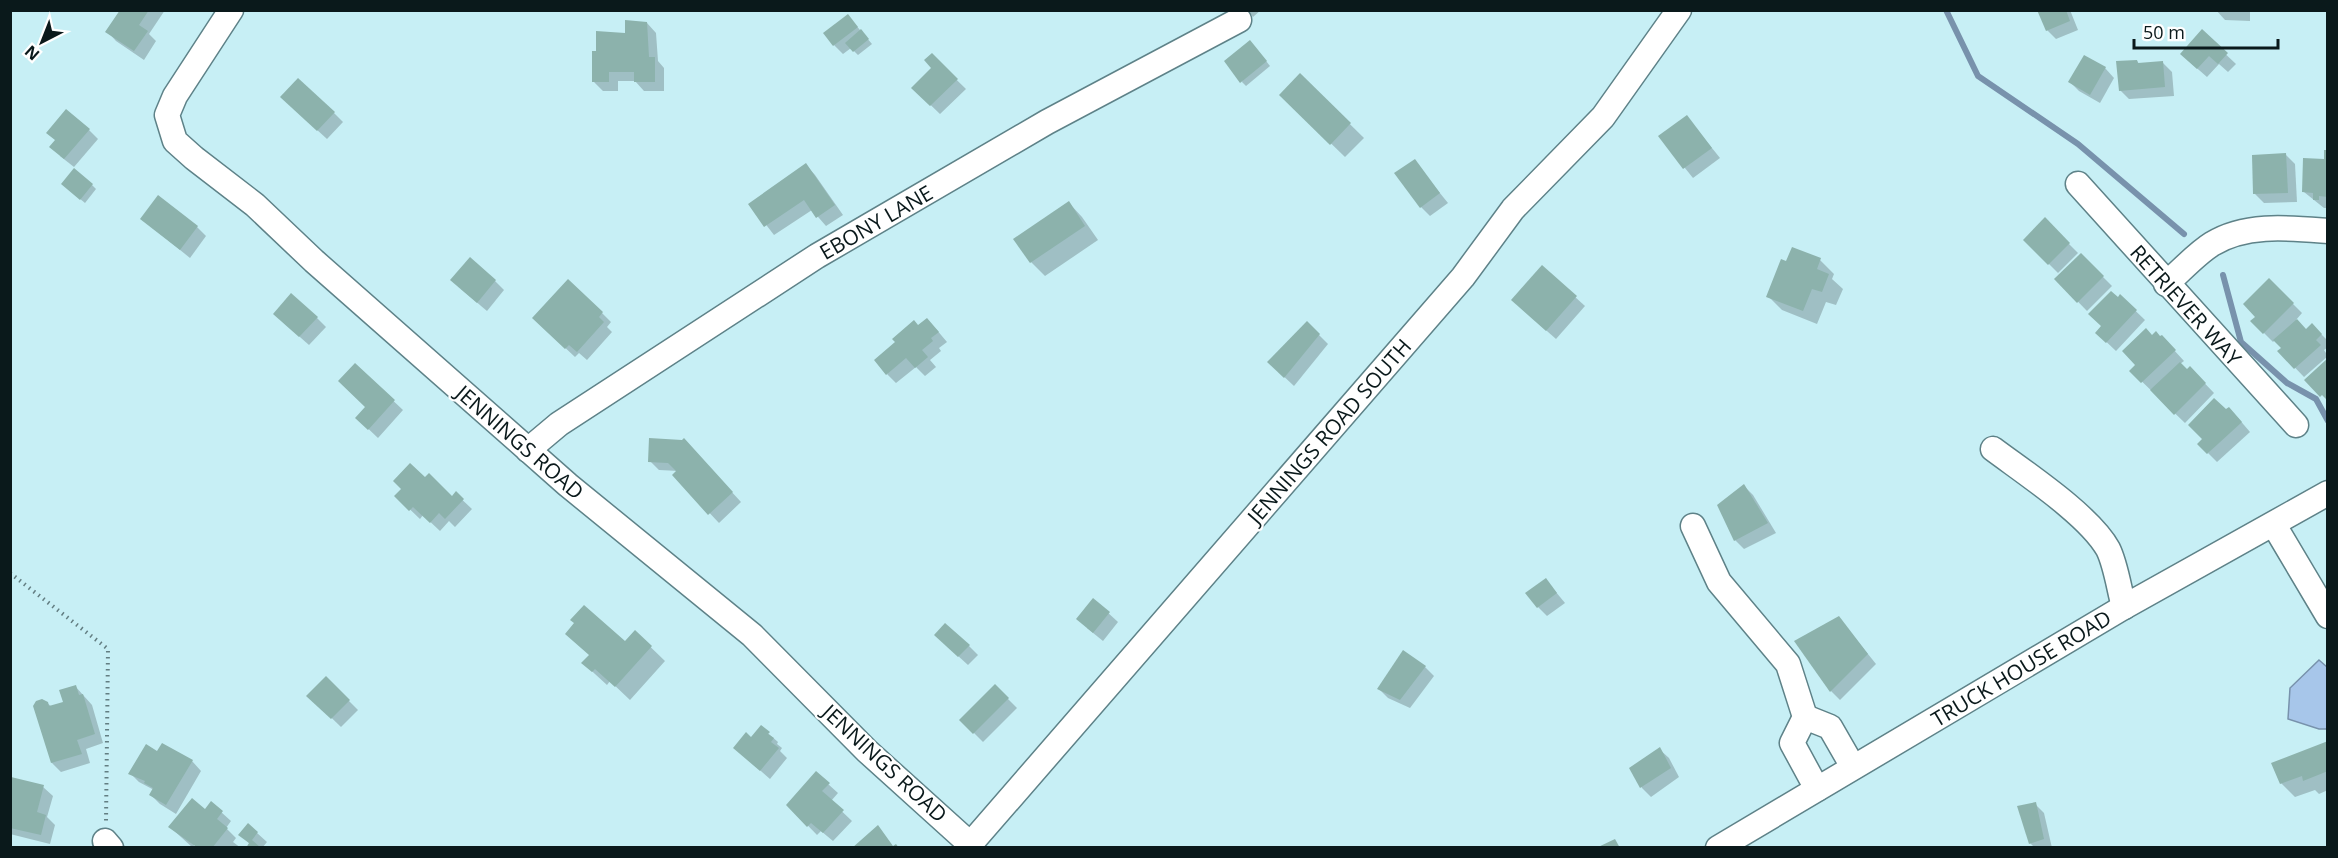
<svg xmlns="http://www.w3.org/2000/svg" width="2338" height="858" font-family="'Open Sans',sans-serif">
	<style>
		.water { fill: #a7c6ea; stroke: #7892ac; stroke-width: 1.5 }
		.shadow { fill: #0003 }
		.lines { fill: none; stroke-linecap: round; stroke-linejoin: round }
		.stream { stroke: #7892ac; stroke-width: 6 }
		.building { fill: #8cb2ac }
		.minor-casing { stroke: #5e8288; stroke-width: 27 }
		.path { stroke: #637e82; stroke-width: 4; stroke-dasharray: 1.5 4.5; stroke-linecap: butt }
		.minor { stroke: #fff; stroke-width: 24 }
		.labels { text-anchor: middle; dominant-baseline: central; stroke-width: 4.5; stroke-linejoin: round; paint-order: stroke }
		.street-label { font-size: 21px; fill: #0a191b; stroke: #fff }
	</style>
	<rect width="100%" height="100%" fill="#c7eff5"/>
	<!-- water -->
	<path class="water" d="M2319,660L2327,667V729H2319L2288,719L2290,688Z"/>
	<!-- shadow -->
	<g class="shadow">
		<path d="M122,10H165L149,34L156,41L144,60L116,41L107,31Z"/>
		<path d="M1247,10H1261L1253,17Z"/>
		<path d="M2039,10H2070L2078,30L2056,39L2047,30Z"/>
		<path d="M2216,10H2250V21L2225,20Z"/>
		<path d="M848,16L872,44L858,55L851,48L843,54L834,45Z"/>
		<path d="M647,23L656,33L658,61L664,68V91H644L635,81H618V91H603L594,82L627,35Z"/>
		<path d="M2202,32L2236,64L2228,72L2219,64L2207,77L2191,63Z"/>
		<path d="M1254,46L1270,66L1246,86L1242,82Z"/>
		<path d="M931,55L966,89L940,114L913,88L934,68Z"/>
		<path d="M2137,61L2140,65L2163,63L2172,72L2174,96L2129,99L2120,90Z"/>
		<path d="M2105,68L2114,78L2100,103L2079,91L2070,82Z"/>
		<path d="M1300,75L1364,138L1345,157L1281,95Z"/>
		<path d="M291,106L334,113L343,122L327,139Z"/>
		<path d="M1687,117L1720,158L1693,178L1660,137Z"/>
		<path d="M89,130L98,139L74,167L60,156L56,140Z"/>
		<path d="M2328,151L2327,208H2324L2304,192L2325,161Z"/>
		<path d="M2286,155L2295,164L2297,202L2264,203L2255,194Z"/>
		<path d="M1414,161L1448,203L1430,216L1421,207Z"/>
		<path d="M806,165L815,175L843,215L826,226L812,210L774,235L750,204Z"/>
		<path d="M92,185L96,189L85,203L67,188Z"/>
		<path d="M1069,203L1082,217L1098,240L1045,276L1031,262Z"/>
		<path d="M142,219L197,227L206,236L190,258Z"/>
		<path d="M2045,220L2078,253L2058,273L2025,240Z"/>
		<path d="M2081,255L2112,286L2087,311L2056,279Z"/>
		<path d="M1820,260L1834,274L1832,279L1843,289L1836,305L1826,302L1817,324L1782,310L1768,296Z"/>
		<path d="M1542,267L1585,306L1556,339L1522,309Z"/>
		<path d="M2269,280L2302,313L2296,320L2306,330L2312,325L2328,341V347L2324,350L2328,356L2304,377L2279,351L2283,348L2275,340L2273,342L2252,321L2257,317Z"/>
		<path d="M495,281L504,290L487,311L461,289Z"/>
		<path d="M2120,296L2145,320L2116,351L2097,333Z"/>
		<path d="M602,313L611,322L607,327L612,332L587,360L579,353L575,357L543,327Z"/>
		<path d="M317,318L326,327L309,345L284,323Z"/>
		<path d="M1307,323L1328,344L1294,386L1278,371Z"/>
		<path d="M919,327L936,329L947,342L939,348L941,351L930,360L936,367L925,376L916,367L896,383L887,374Z"/>
		<path d="M2152,337H2162L2184,361L2180,364L2187,371L2190,368L2214,393L2185,423L2131,371L2137,365Z"/>
		<path d="M355,365L403,410L378,438L357,418L367,407Z"/>
		<path d="M2238,418L2250,432L2217,462L2208,453Z"/>
		<path d="M693,450L741,502L719,523L674,475L679,471L659,470L650,461Z"/>
		<path d="M1744,486L1753,495L1776,533L1744,549L1735,540Z"/>
		<path d="M456,494L472,509L455,527L449,521L440,531L423,515L420,519L396,496L452,498Z"/>
		<path d="M1546,580L1565,603L1547,616L1538,607Z"/>
		<path d="M1094,600L1118,622L1103,641L1087,628Z"/>
		<path d="M1839,618L1876,664L1840,700L1831,691Z"/>
		<path d="M635,632L665,661L630,700L610,681L607,685L583,663L590,655L625,644Z"/>
		<path d="M945,644L969,646L978,655L968,665Z"/>
		<path d="M1425,667L1434,676L1410,708L1388,698L1379,689Z"/>
		<path d="M326,678L358,710L341,727L309,696Z"/>
		<path d="M75,686L92,705L103,743L86,749L90,763L61,772L52,763L47,703L52,707L65,703Z"/>
		<path d="M995,686L1017,708L983,742L961,720Z"/>
		<path d="M761,727L778,742L777,744L782,748L780,751L787,758L770,779L735,748L752,739Z"/>
		<path d="M2328,743V790L2319,794L2315,790L2295,797L2281,783Z"/>
		<path d="M162,745L192,761L201,771L176,814L160,804L151,795L154,790L139,782L130,773L158,753Z"/>
		<path d="M1659,749L1669,758L1679,777L1651,797L1642,788L1631,769Z"/>
		<path d="M12,779L43,787L53,796L47,817L55,825L50,844L10,834Z"/>
		<path d="M828,784L838,793L831,801L852,821L833,841L821,831L817,835L788,805Z"/>
		<path d="M211,803L231,821L226,828L236,838L233,842L241,848H198L195,845L192,847L170,827L205,811Z"/>
		<path d="M2035,804L2044,813L2052,848H2035L2030,843Z"/>
		<path d="M248,825L267,842L262,848H248L250,844L240,834Z"/>
	</g>
	<g class="lines">
		<!-- stream -->
		<g class="stream">
			<path d="M1946,10L1978,76L2078,144L2184,234"/>
			<path d="M2223,275L2241,342L2287,383L2316,399L2328,421"/>
		</g>
	</g>
	<!-- building -->
	<g class="building">
		<path d="M120,10H149L139,25L148,31L134,51L105,32Z"/>
		<path d="M2037,10H2066L2070,21L2046,31Z"/>
		<path d="M848,14L858,27L833,46L823,33Z"/>
		<path d="M625,20L647,22L649,57H655V82H634V72H609V82H592V51H596V31L625,33Z"/>
		<path d="M861,29L869,39L853,52L845,43Z"/>
		<path d="M2202,29L2228,53L2218,64L2209,56L2197,69L2180,54Z"/>
		<path d="M1250,40L1267,61L1240,83L1224,61Z"/>
		<path d="M932,53L958,79L930,106L911,88L931,68L924,60Z"/>
		<path d="M2084,55L2106,67L2090,95L2068,82Z"/>
		<path d="M2137,60L2138,63L2163,61L2165,87L2119,91L2116,61Z"/>
		<path d="M1300,73L1351,123L1330,145L1279,95Z"/>
		<path d="M298,78L335,112L317,131L280,97Z"/>
		<path d="M66,109L90,129L64,159L49,147L55,140L46,133Z"/>
		<path d="M1687,115L1712,148L1683,169L1658,136Z"/>
		<path d="M2324,150H2328V197L2319,196V200H2313V193L2302,192L2303,158L2324,159Z"/>
		<path d="M2286,153L2288,193L2253,194L2252,155Z"/>
		<path d="M1415,159L1440,193L1420,208L1394,173Z"/>
		<path d="M806,163L835,205L816,218L804,200L764,227L748,204Z"/>
		<path d="M74,168L93,184L80,200L61,184Z"/>
		<path d="M158,195L198,226L180,250L140,219Z"/>
		<path d="M1069,201L1085,226L1030,263L1013,239Z"/>
		<path d="M2045,217L2070,243L2048,265L2023,240Z"/>
		<path d="M1792,247L1821,258L1817,269L1829,274L1822,292L1812,289L1803,311L1766,297L1781,259L1786,261Z"/>
		<path d="M2081,253L2104,276L2077,303L2054,279Z"/>
		<path d="M470,257L496,280L477,303L450,280Z"/>
		<path d="M1542,265L1577,296L1546,331L1511,300Z"/>
		<path d="M2269,278L2294,303L2263,334L2250,321L2255,317L2243,304Z"/>
		<path d="M568,279L603,312L599,317L604,322L577,352L569,345L565,349L532,318Z"/>
		<path d="M2111,291L2118,297L2120,294L2137,310L2106,343L2095,333L2101,326L2088,314Z"/>
		<path d="M291,293L318,317L299,337L273,314Z"/>
		<path d="M927,318L939,332L931,338L933,341L922,350L928,357L915,368L906,358L886,375L874,360L895,342L892,339L914,320L918,325Z"/>
		<path d="M2297,319L2306,329L2312,323L2322,334L2316,340L2321,345L2294,369L2277,351L2281,348L2273,340Z"/>
		<path d="M1307,321L1320,334L1284,378L1267,362Z"/>
		<path d="M2146,328L2152,335L2156,331L2160,336L2162,335L2176,350L2141,383L2129,371L2135,365L2122,351Z"/>
		<path d="M2328,358V401L2322,395L2320,397L2304,380Z"/>
		<path d="M2180,362L2187,369L2190,366L2206,383L2174,415L2150,390Z"/>
		<path d="M355,363L395,400L368,430L355,418L365,407L338,381Z"/>
		<path d="M2214,398L2226,409L2229,407L2242,422L2207,454L2197,444L2202,439L2188,425Z"/>
		<path d="M649,438L682,440L684,438L733,492L708,515L672,475L676,471L668,463L648,462Z"/>
		<path d="M410,463L425,477L429,473L452,496L456,491L464,499L445,519L439,513L430,523L413,507L409,511L394,496L401,489L393,481Z"/>
		<path d="M1744,484L1768,523L1734,541L1717,505Z"/>
		<path d="M1546,578L1557,593L1537,608L1525,593Z"/>
		<path d="M1093,598L1110,612L1093,633L1076,619Z"/>
		<path d="M584,605L625,641L635,630L652,646L615,687L595,669L592,672L581,663L589,655L565,634L574,623L570,620Z"/>
		<path d="M1839,616L1868,654L1830,692L1794,641Z"/>
		<path d="M945,623L970,645L958,657L934,635Z"/>
		<path d="M1403,650L1426,666L1400,700L1377,689Z"/>
		<path d="M326,676L350,700L331,719L306,696Z"/>
		<path d="M995,684L1009,698L973,734L959,720Z"/>
		<path d="M76,685L79,695L83,694L95,734L77,740L82,754L51,763L33,706L36,701L42,699L48,702L49,706L63,702L59,690Z"/>
		<path d="M761,725L770,732L768,734L774,738L771,742L779,748L760,771L733,748L746,732L751,737Z"/>
		<path d="M2328,741V771L2303,781L2302,776L2280,784L2271,763Z"/>
		<path d="M162,743L193,760L166,805L149,795L153,788L144,783L145,781L128,774L146,744L157,751Z"/>
		<path d="M1660,747L1671,768L1640,788L1629,768Z"/>
		<path d="M816,771L830,783L822,791L844,810L823,833L811,823L807,827L786,805Z"/>
		<path d="M11,777L44,785L37,812L46,815L41,835L10,828Z"/>
		<path d="M192,798L205,809L211,801L223,811L217,819L228,828L212,848H198L168,827Z"/>
		<path d="M2036,802L2044,839L2029,844L2017,806Z"/>
		<path d="M248,823L258,832L252,840L261,848H246L249,843L238,835Z"/>
		<path d="M878,825L893,846L896,844L899,848H852Z"/>
		<path d="M1615,839L1620,848H1596Z"/>
	</g>
	<g class="lines">
		<!-- minor casing -->
		<g class="minor-casing">
			<g id="minor">
				<path d="M231,10L175,96L167,115L175,141L194,158L255,205L314,261L568,485L752,635L867,751L970,844"/>
				<path d="M2078,184L2296,425"/>
				<path d="M2166,284C2181,271 2196,254 2212,244C2246,223 2290,228 2328,231"/>
				<path d="M1993,449C2025,473 2089,515 2108,549C2116,565 2119,589 2124,607"/>
				<path d="M528,450L559,424L817,256L1047,122L1239,20"/>
				<path d="M2274,525L2328,616"/>
				<path d="M1693,526L1719,582L1788,664L1805,717"/>
				<path d="M1817,789L1792,743L1805,717L1830,727L1853,767"/>
				<path d="M105,841L111,848"/>
				<path d="M967,848L1463,277L1513,209L1603,117L1679,10"/>
				<path d="M1718,848L2124,607L2328,493"/>
			</g>
		</g>
		<!-- path -->
		<path class="path" d="M10,573L108,649L106,822"/>
		<!-- minor -->
		<use href="#minor" class="minor"/>
	</g>
	<g class="labels">
		<!-- street labels -->
		<g class="street-label">
			<text transform="translate(876 222) rotate(-30)">EBONY LANE</text>
			<text transform="translate(2186 305) rotate(48)">RETRIEVER WAY</text>
			<text transform="translate(1329 431) rotate(-49)">JENNINGS ROAD SOUTH</text>
			<text transform="translate(520 442) rotate(41)">JENNINGS ROAD</text>
			<text transform="translate(2021 668) rotate(-31)">TRUCK HOUSE ROAD</text>
			<text transform="translate(885 763) rotate(43)">JENNINGS ROAD</text>
		</g>
	</g>
	<!-- border -->
	<rect width="2338" height="858" fill="none" stroke="#0a191b" stroke-width="24"/>
	<!-- north arrow -->
	<g transform="translate(42 42) rotate(222)" stroke="#ffffff" stroke-width="4.5" paint-order="stroke">
	<path d="M0-4.5L10 22L0 15L-10 22Z" fill="#0a191b"/>
	<text y="-9" font-size="16" font-weight="bold" text-anchor="middle" fill="#0a191b">N</text>
	</g>
	<!-- scale -->
	<path d="M2134 39v9h144v-9" fill="none" stroke="#0a191b" stroke-width="3"/>
	<text x="2143" y="39" font-size="18" fill="#0a191b" stroke="#ffffff" stroke-width="4.5" paint-order="stroke">50 m</text>
</svg>
